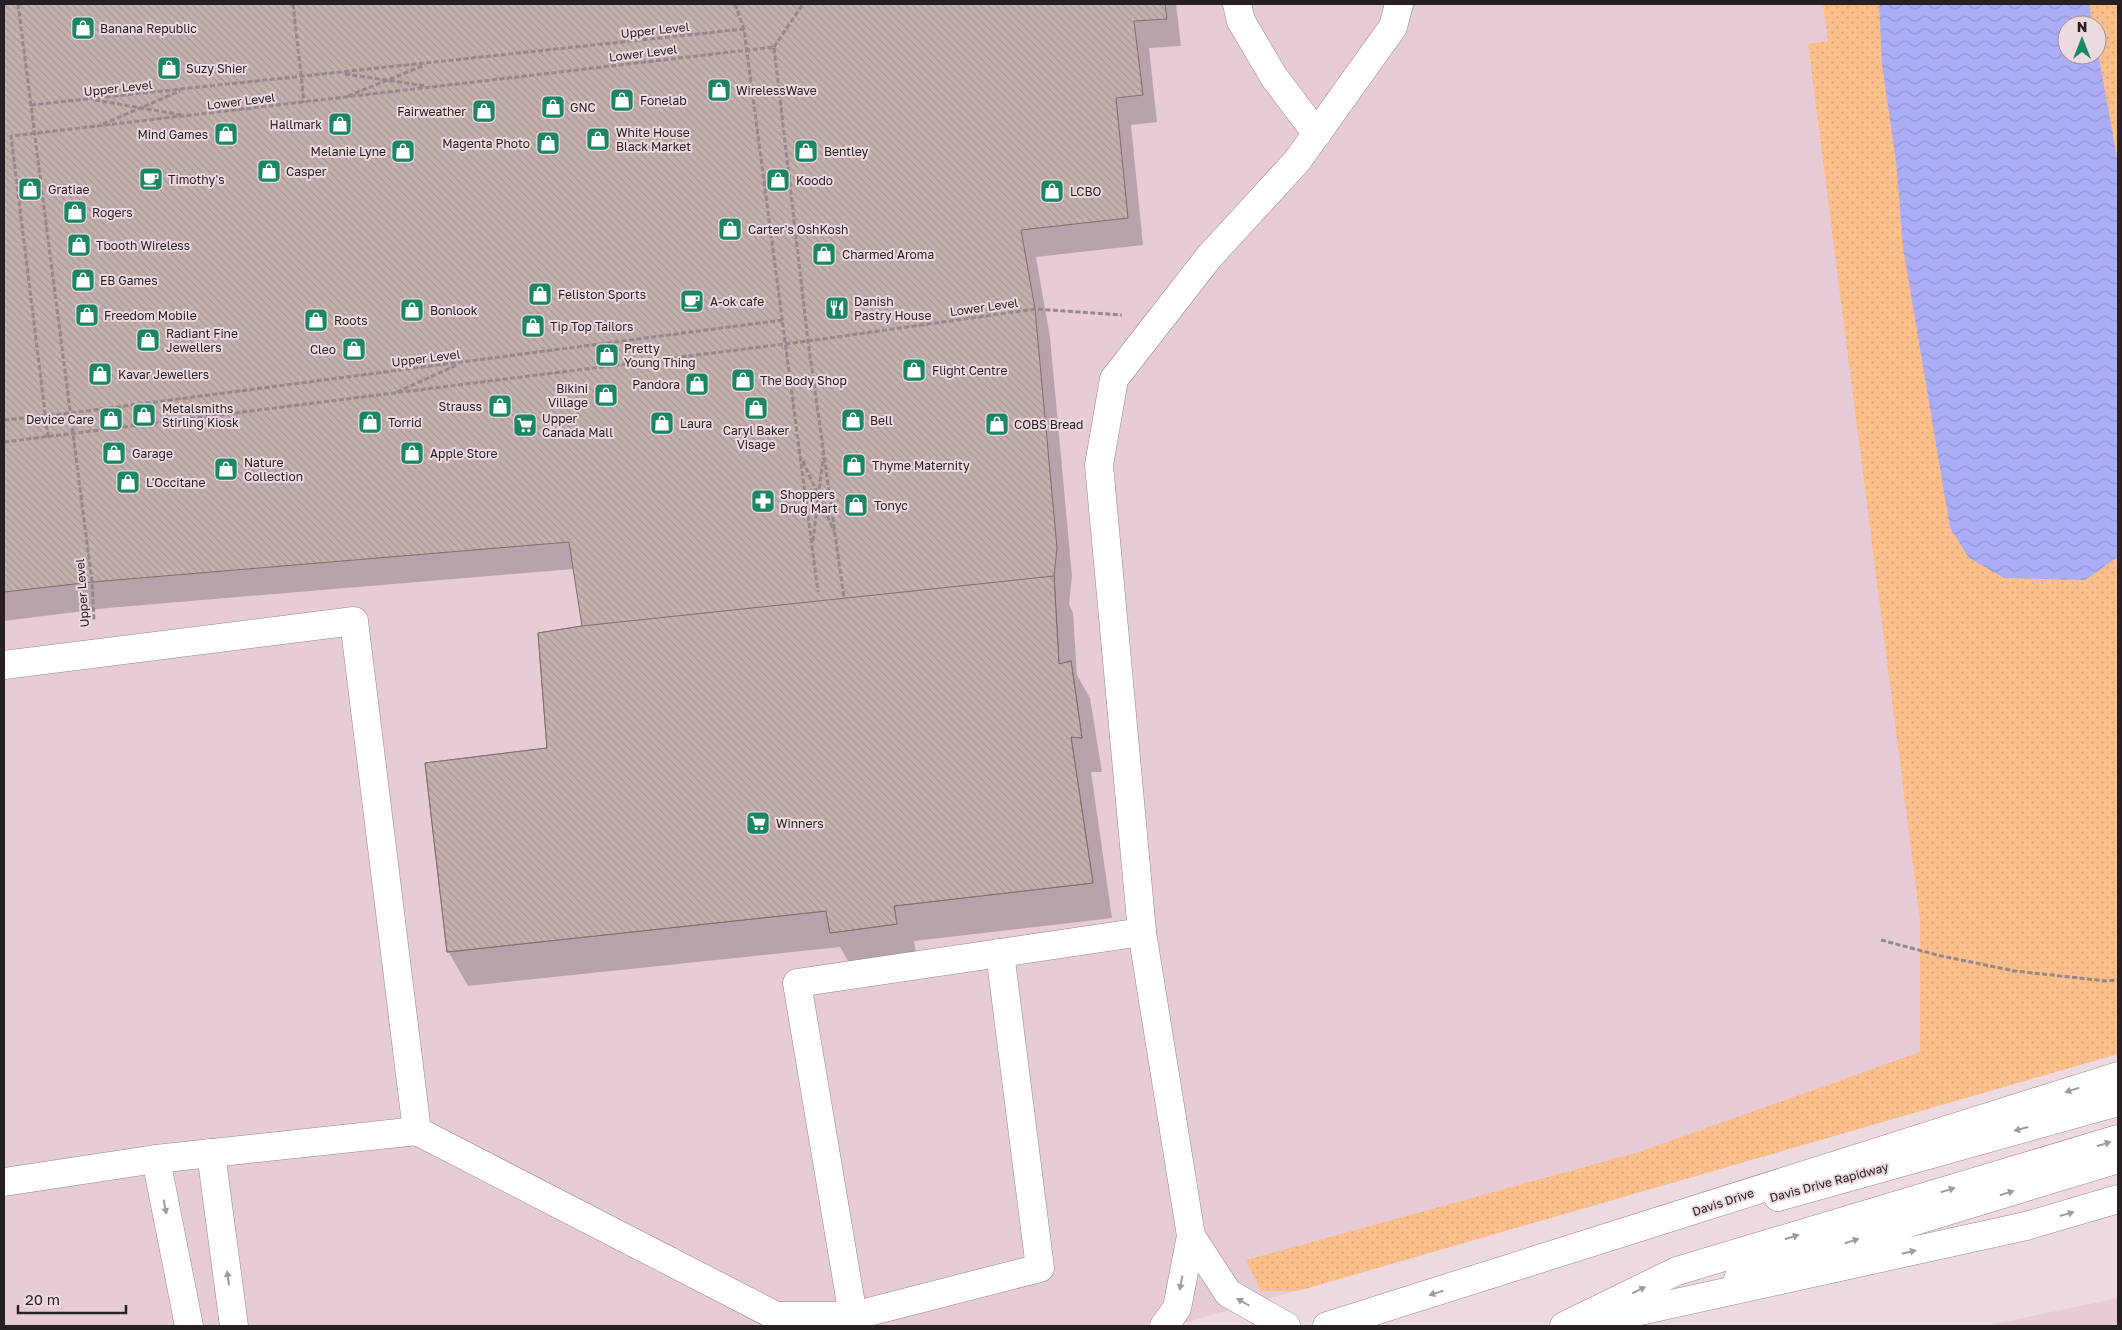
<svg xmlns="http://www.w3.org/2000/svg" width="2122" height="1330" font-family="'Golos Text',sans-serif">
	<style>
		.built { fill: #e7ccd7; fill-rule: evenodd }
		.grass { fill: url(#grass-dots); fill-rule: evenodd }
		.water { fill: url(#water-waves) }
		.shadow { fill: #0003 }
		.building { fill: url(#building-back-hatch); stroke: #816e6c }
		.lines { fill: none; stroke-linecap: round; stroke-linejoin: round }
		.minor-casing { stroke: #97858c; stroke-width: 29 }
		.major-casing { stroke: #97858c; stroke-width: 29 }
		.path { stroke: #95878d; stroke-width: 3; stroke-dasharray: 5 2.5; stroke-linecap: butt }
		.minor { stroke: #fff; stroke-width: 28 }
		.major { stroke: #fff; stroke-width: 28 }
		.oneway { fill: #9e9b9c }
		.labels { text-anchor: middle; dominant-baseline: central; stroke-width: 4; stroke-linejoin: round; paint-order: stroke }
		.poi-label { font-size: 12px; fill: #272023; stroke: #eddae1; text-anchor: start }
		.street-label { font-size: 12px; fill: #272023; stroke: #eddae1 }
	</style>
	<defs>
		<pattern id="grass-dots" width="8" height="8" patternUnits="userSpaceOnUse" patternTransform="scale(1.25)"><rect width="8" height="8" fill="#fbbf8b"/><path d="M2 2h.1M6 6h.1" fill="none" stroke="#d7a478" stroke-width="1.8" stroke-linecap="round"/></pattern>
		<pattern id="water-waves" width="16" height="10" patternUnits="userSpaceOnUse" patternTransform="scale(1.25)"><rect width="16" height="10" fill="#abaef7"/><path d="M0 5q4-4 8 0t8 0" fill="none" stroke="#9395d3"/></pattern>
		<pattern id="building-back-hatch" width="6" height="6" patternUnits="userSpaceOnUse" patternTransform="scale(1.25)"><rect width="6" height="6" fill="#c4b0ad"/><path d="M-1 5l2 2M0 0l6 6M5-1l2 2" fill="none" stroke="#a89795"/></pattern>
	</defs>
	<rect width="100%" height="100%" fill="#eddae1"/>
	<!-- built -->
	<g class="built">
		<path d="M4,4H2118V1054L1174,1326H4ZM2067,25H2097V55H2067Z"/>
		<path d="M2118,1298V1326H1985Z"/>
	</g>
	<!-- grass -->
	<path class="grass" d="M1823,4H2118V1054L1298,1291H1261L1246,1260L1639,1152L1920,1052V920L1808,44L1828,41ZM2067,25H2097V55H2067Z"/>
	<!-- water -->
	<path class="water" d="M1879,4H2089L2093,25H2067V55H2097V47L2118,164V557L2085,580L2004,578L1969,558L1950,528L1903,247L1896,161L1882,65Z"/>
	<!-- shadow -->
	<path class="shadow" d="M4,4H1176L1181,46L1149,48L1157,122L1131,125L1143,245L1036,257L1050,337L1072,576L1069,604L1073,613L1077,675L1090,698L1102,772H1091L1112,918L914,941L917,959L852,968L840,947L468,986L448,951L548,749L583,627L574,569L108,608L4,621Z"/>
	<!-- building -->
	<g class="building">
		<path d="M4,4H1165L1167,19L1134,21L1143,95L1116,98L1128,218L1021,230L1035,309L1057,548L1054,576L1059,664L1071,661L1082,738L1071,737L1093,883L894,906L897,924L830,933L826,911L447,952L425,763L547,748L538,633L582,626L569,542L92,582L4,592Z"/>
		<path d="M1054,576L1059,664L1071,661L1082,738L1071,737L1093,883L894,906L897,924L830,933L826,911L447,952L425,763L547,748L538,633L582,626Z"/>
	</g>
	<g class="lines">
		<!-- minor casing -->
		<g class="minor-casing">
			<g id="minor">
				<path d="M1237,4L1241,21L1274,77L1317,134"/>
				<path d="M4,665L354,621L417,1131"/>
				<path d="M1142,932L1099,465L1114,379L1209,257L1297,161L1393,27L1399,4"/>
				<path d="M211,1153L234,1326"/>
				<path d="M156,1159L189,1326"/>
				<path d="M4,1182L156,1159L417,1131L776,1316H853L797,983L1142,932L1191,1236L1177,1308L1164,1326"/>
				<path d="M1778,1197L2118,1102"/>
				<path d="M1191,1236L1228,1293L1286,1326"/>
				<path d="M1738,1279L1921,1219L2118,1159"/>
				<path d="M853,1316L1040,1268L1000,953"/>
			</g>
		</g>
		<!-- major casing -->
		<g class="major-casing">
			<g id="major">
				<path d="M1599,1320L2026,1226L2118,1199"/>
				<path d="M1327,1326L2118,1076"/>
				<path d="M1564,1326L1677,1271L2118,1139"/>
			</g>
		</g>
		<!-- path -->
		<g class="path">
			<path d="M18,4L92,582L94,621"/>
			<path d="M293,4L304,102"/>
			<path d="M735,4L744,29L818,592"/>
			<path d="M774,47L803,4"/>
			<path d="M345,74L426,86"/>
			<path d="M348,96L425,65"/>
			<path d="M95,100L182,115"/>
			<path d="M31,105L744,29"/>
			<path d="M103,124L180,91"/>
			<path d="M397,392L459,364"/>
			<path d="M4,420L71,413L783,320"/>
			<path d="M48,437L11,136L774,47L808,341L844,598"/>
			<path d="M4,442L808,341L1035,309L1122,315"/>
			<path d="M803,461L834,531"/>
			<path d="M813,541L823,458"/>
			<path d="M1881,940L1941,956L2015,971L2106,981L2118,980"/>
		</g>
		<!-- minor -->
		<use href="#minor" class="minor"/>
		<!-- major -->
		<use href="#major" class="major"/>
	</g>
	<!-- one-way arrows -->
	<defs><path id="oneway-solid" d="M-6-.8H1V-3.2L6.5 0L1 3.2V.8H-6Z" transform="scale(1.25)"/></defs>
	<g class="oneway">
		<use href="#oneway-solid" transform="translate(2072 1090) rotate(163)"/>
		<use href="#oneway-solid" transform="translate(2021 1129) rotate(165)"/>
		<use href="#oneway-solid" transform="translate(2104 1144) rotate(-17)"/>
		<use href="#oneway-solid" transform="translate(1948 1190) rotate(-17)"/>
		<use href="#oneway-solid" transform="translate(2007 1193) rotate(-17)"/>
		<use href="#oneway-solid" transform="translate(165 1207) rotate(79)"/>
		<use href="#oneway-solid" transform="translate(2067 1214) rotate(-16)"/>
		<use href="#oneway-solid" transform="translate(1792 1237) rotate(-17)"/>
		<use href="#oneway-solid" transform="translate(1852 1241) rotate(-18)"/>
		<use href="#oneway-solid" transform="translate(1909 1252) rotate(-13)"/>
		<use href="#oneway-solid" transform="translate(228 1278) rotate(-98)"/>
		<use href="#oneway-solid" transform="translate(1181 1283) rotate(101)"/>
		<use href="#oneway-solid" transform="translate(1639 1290) rotate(-26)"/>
		<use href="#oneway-solid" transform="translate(1436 1293) rotate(163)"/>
		<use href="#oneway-solid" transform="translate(1243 1302) rotate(-150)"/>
	</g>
	<!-- icons -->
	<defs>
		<g id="shop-square" transform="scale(1.25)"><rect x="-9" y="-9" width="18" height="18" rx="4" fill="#198664" stroke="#eddae1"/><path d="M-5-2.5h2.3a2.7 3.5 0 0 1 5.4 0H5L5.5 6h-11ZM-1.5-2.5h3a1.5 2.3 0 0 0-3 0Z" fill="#fff"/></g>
		<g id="cafe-square" transform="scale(1.25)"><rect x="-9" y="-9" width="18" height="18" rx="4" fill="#198664" stroke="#eddae1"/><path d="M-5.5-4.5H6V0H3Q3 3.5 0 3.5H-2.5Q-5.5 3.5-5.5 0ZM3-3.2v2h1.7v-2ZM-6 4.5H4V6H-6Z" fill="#fff"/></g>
		<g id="restaurant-square" transform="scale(1.25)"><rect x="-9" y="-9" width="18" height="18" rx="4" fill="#198664" stroke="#eddae1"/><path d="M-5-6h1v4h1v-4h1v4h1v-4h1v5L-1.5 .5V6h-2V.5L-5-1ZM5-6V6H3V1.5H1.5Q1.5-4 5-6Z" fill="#fff"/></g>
		<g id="supermarket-square" transform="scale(1.25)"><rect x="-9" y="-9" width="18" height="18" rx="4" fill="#198664" stroke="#eddae1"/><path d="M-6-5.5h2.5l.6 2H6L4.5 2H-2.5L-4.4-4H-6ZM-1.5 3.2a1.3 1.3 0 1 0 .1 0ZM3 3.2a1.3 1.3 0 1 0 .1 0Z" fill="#fff"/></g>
		<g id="pharmacy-square" transform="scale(1.25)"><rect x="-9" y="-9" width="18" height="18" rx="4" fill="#198664" stroke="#eddae1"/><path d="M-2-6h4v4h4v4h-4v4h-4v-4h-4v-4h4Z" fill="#fff"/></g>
	</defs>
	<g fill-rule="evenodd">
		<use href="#shop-square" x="83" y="28"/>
		<use href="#shop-square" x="169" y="68"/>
		<use href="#shop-square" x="719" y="90"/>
		<use href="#shop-square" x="622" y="100"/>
		<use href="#shop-square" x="553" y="107"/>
		<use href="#shop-square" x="484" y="111"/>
		<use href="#shop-square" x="340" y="124"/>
		<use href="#shop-square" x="226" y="134"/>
		<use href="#shop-square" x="598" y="139"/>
		<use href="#shop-square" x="548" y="143"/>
		<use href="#shop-square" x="403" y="151"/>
		<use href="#shop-square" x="806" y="151"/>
		<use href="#shop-square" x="269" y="171"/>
		<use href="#cafe-square" x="151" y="179"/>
		<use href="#shop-square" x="778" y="180"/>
		<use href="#shop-square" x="30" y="189"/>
		<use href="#shop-square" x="1052" y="191"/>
		<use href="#shop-square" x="75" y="212"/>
		<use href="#shop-square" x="730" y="229"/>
		<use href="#shop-square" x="79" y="245"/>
		<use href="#shop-square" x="824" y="254"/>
		<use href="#shop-square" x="83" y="280"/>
		<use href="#shop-square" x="540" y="294"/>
		<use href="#cafe-square" x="692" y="301"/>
		<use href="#restaurant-square" x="837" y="308"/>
		<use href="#shop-square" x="412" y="310"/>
		<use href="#shop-square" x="87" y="315"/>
		<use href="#shop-square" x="316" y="320"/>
		<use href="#shop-square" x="533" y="326"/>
		<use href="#shop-square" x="148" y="340"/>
		<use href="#shop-square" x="354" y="349"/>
		<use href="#shop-square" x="607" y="355"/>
		<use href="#shop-square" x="914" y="370"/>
		<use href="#shop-square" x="100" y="374"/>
		<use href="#shop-square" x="743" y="380"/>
		<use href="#shop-square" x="697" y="384"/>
		<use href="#shop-square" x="606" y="395"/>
		<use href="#shop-square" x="500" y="406"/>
		<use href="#shop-square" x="756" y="408"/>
		<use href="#shop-square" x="144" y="415"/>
		<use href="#shop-square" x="111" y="419"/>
		<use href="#shop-square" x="853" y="420"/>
		<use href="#shop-square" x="370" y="422"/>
		<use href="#shop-square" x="662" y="423"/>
		<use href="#shop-square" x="997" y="424"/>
		<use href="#supermarket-square" x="525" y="425"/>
		<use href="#shop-square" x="114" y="453"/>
		<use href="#shop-square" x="412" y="453"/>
		<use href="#shop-square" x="854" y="465"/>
		<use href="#shop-square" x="226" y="469"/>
		<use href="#shop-square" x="128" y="482"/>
		<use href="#pharmacy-square" x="763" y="501"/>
		<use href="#shop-square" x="856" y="505"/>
		<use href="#supermarket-square" x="758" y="823"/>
	</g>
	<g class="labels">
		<!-- poi labels -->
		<g class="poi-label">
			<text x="100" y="28">Banana Republic</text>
			<text x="186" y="68">Suzy Shier</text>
			<text x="736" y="90">WirelessWave</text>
			<text x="640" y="100">Fonelab</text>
			<text x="570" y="107">GNC</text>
			<text x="466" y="111" text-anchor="end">Fairweather</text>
			<text x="322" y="124" text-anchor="end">Hallmark</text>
			<text x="616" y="132">White House<tspan x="616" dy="14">Black Market</tspan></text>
			<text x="208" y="134" text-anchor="end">Mind Games</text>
			<text x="530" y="143" text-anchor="end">Magenta Photo</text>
			<text x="386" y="151" text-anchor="end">Melanie Lyne</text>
			<text x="824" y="151">Bentley</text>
			<text x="286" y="171">Casper</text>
			<text x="168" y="179">Timothy's</text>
			<text x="796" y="180">Koodo</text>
			<text x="48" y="189">Gratiae</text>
			<text x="1070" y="191">LCBO</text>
			<text x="92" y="212">Rogers</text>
			<text x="748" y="229">Carter's OshKosh</text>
			<text x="96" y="245">Tbooth Wireless</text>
			<text x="842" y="254">Charmed Aroma</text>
			<text x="100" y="280">EB Games</text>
			<text x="558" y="294">Feliston Sports</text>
			<text x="710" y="301">A-ok cafe</text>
			<text x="854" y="301">Danish<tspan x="854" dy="14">Pastry House</tspan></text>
			<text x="430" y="310">Bonlook</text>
			<text x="104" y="315">Freedom Mobile</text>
			<text x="334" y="320">Roots</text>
			<text x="550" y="326">Tip Top Tailors</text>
			<text x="166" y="333">Radiant Fine<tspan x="166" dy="14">Jewellers</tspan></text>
			<text x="624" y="348">Pretty<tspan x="624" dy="14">Young Thing</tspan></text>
			<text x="336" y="349" text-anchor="end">Cleo</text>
			<text x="932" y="370">Flight Centre</text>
			<text x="118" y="374">Kavar Jewellers</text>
			<text x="760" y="380">The Body Shop</text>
			<text x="680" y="384" text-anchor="end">Pandora</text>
			<text x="588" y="388" text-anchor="end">Bikini<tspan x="588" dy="14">Village</tspan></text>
			<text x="482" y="406" text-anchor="end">Strauss</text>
			<text x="162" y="408">Metalsmiths<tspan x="162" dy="14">Stirling Kiosk</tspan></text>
			<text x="542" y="418">Upper<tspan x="542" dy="14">Canada Mall</tspan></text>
			<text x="94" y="419" text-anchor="end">Device Care</text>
			<text x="870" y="420">Bell</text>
			<text x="388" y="422">Torrid</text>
			<text x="680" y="423">Laura</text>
			<text x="1014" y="424">COBS Bread</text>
			<text x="756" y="430" text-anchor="middle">Caryl Baker<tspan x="756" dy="14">Visage</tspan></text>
			<text x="132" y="453">Garage</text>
			<text x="430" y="453">Apple Store</text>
			<text x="244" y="462">Nature<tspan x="244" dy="14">Collection</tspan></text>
			<text x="872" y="465">Thyme Maternity</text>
			<text x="146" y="482">L'Occitane</text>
			<text x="780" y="494">Shoppers<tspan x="780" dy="14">Drug Mart</tspan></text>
			<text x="874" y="505">Tonyc</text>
			<text x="776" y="823">Winners</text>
		</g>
		<!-- street labels -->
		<g class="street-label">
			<text transform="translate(655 30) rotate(-6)">Upper Level</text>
			<text transform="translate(643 53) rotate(-7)">Lower Level</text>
			<text transform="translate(118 88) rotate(-6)">Upper Level</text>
			<text transform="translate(241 101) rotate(-7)">Lower Level</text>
			<text transform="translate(984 307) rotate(-8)">Lower Level</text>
			<text transform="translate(426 358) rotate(-7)">Upper Level</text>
			<text transform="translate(82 593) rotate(-94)">Upper Level</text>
			<text transform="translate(1829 1182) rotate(-15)">Davis Drive Rapidway</text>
			<text transform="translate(1723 1202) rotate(-18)">Davis Drive</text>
		</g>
	</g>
	<!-- border -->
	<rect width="2122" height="1330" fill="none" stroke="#272023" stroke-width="10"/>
	<!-- north arrow -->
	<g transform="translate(2082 40)"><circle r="24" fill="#eddae1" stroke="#9e9095"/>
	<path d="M0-4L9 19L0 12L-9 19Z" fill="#198664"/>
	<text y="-8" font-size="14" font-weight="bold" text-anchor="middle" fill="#272023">N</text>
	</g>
	<!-- scale -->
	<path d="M18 1305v8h108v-8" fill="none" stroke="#272023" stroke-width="2.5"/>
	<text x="25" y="1305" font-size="15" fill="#272023" stroke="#eddae1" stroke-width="4" paint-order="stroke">20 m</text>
</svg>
